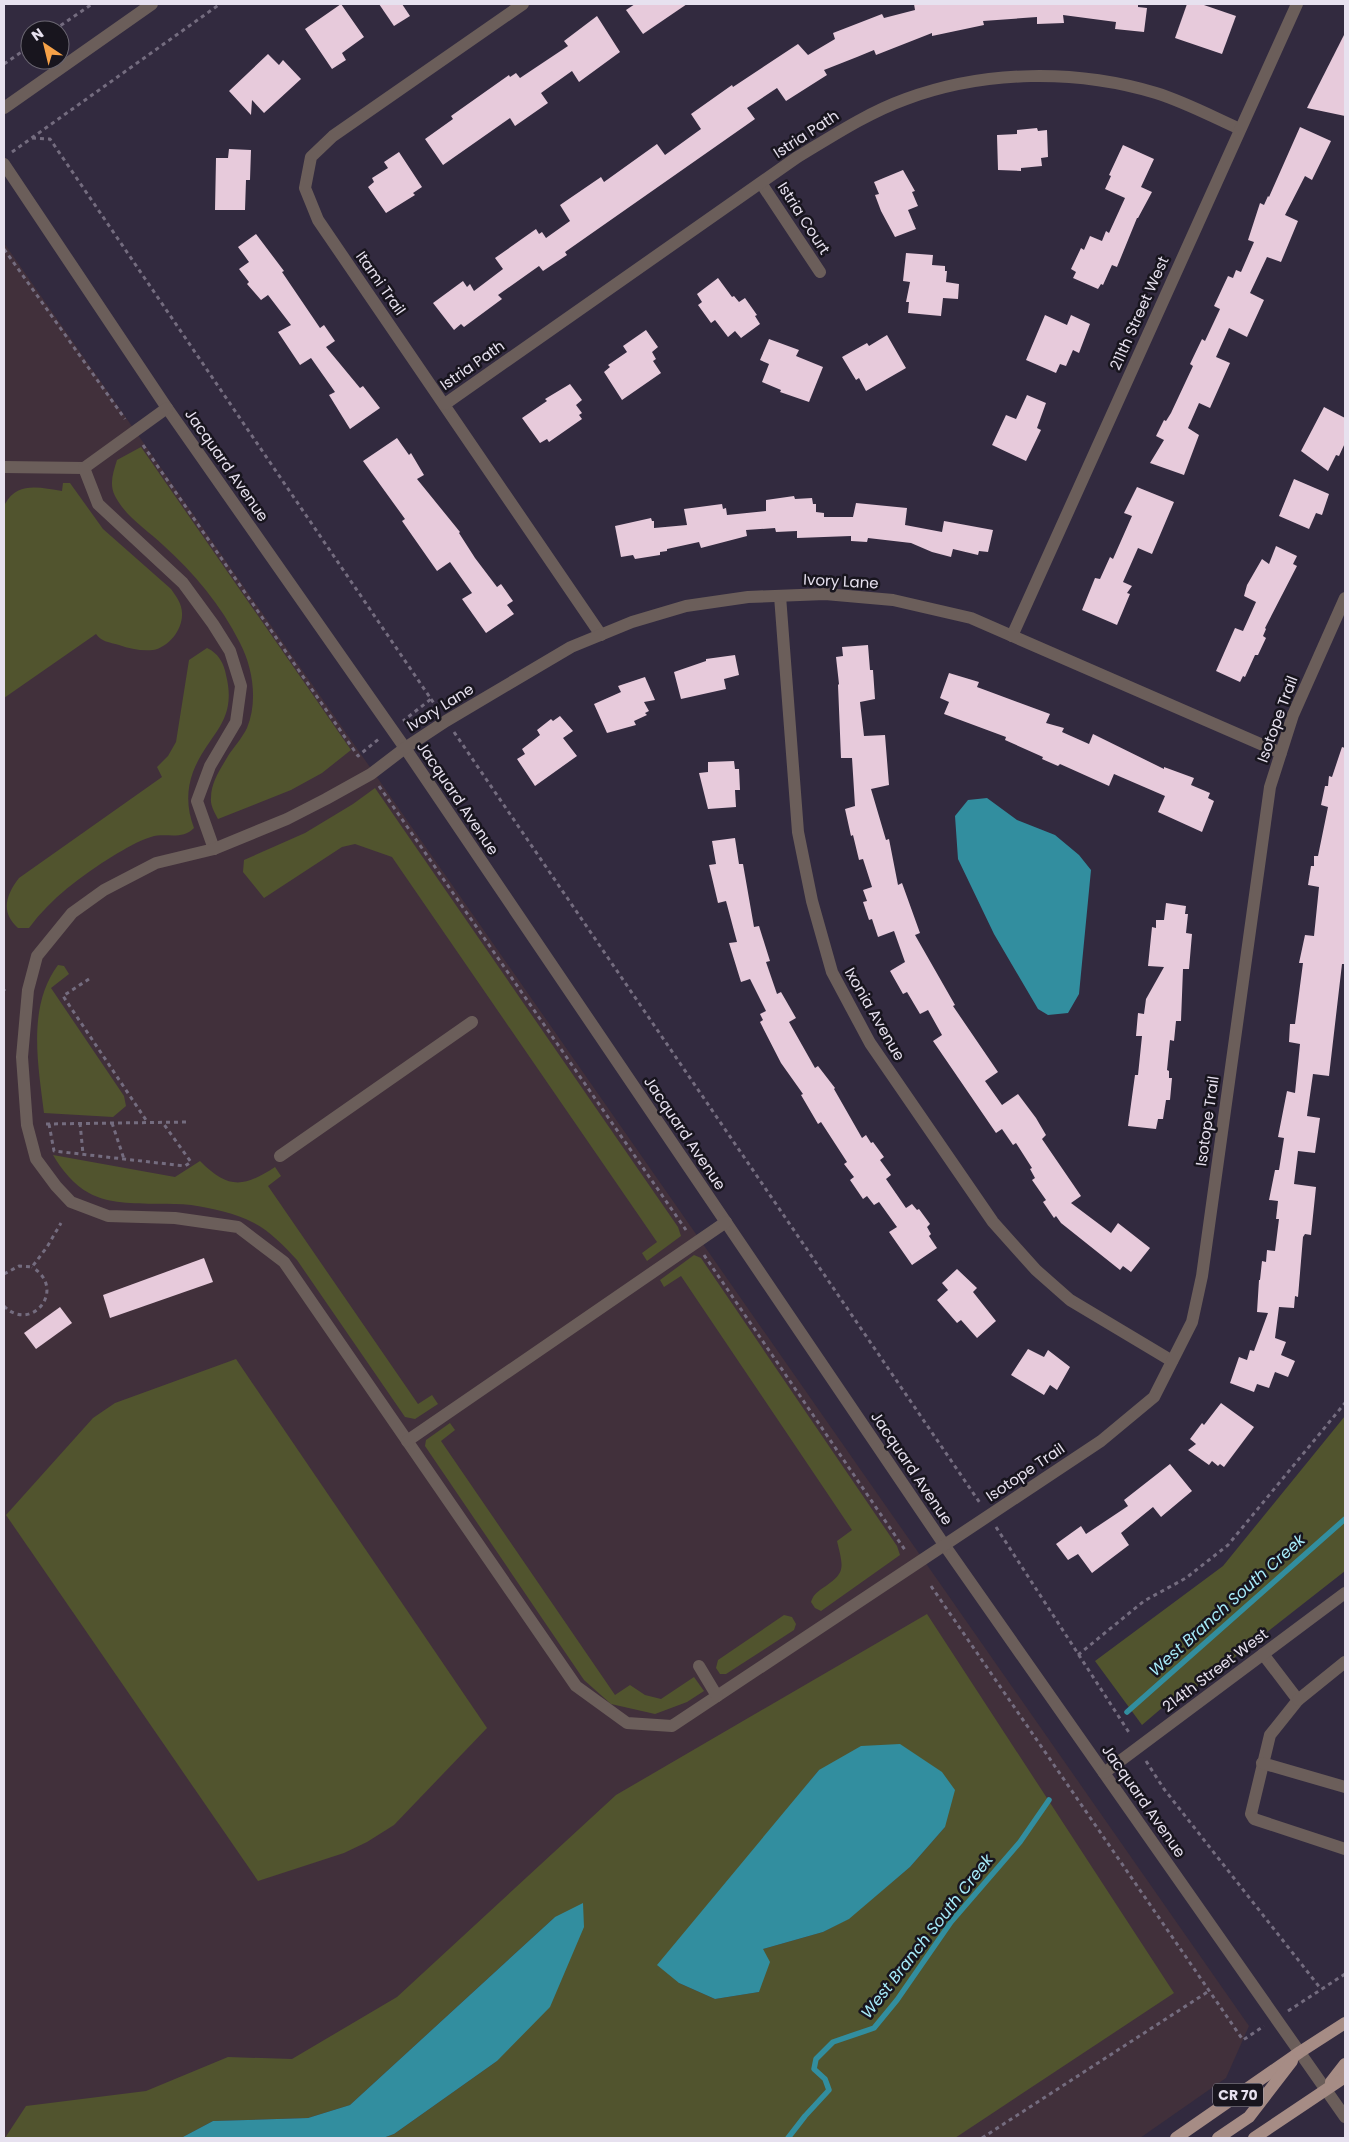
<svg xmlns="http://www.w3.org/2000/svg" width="1349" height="2142" font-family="Poppins,sans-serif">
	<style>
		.education { fill: #41303b }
		.green { fill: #51542e; fill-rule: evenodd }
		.water { fill: #328e9f }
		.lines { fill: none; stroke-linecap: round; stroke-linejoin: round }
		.stream { stroke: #328e9f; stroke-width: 5.5 }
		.building { fill: #e7cadb }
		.path { stroke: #746c7f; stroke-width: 3; stroke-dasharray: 4 4; stroke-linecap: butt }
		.minor { stroke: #6b5e5a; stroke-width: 12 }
		.major { stroke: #a68c85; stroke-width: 12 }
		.labels { text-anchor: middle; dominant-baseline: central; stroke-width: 5; stroke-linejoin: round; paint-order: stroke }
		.shield { fill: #18151e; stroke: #a9a4b0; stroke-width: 1 }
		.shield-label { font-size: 14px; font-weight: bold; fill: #e7e1ef }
		.street-label { font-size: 15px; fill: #e7e1ef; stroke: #18151e }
		.water-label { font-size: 16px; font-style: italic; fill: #a7ebfa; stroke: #18151e }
	</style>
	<rect width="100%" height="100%" fill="#322a3f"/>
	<!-- education -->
	<path class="education" d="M4,243L1249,2026L1226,2078L1140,2138H4Z"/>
	<!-- green -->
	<g class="green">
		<path d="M141,447L351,750L322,773L291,790L218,819C215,813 210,805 211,798C211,782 220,770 228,756C234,747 242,738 247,728C258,701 253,668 240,643C221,605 194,573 163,545C146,529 126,517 115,496C109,484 113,473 117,460Z"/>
		<path d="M63,483H70L103,529L171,589C176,596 182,604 182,613C183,629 169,647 153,650C141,651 130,649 119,645C109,642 102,642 96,634L4,698L5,504C18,481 40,488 62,491Z"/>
		<path d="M207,648C218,653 224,663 226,675C238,723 208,733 193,772C186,791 187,810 194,828C181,841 166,832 151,837C137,841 125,849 113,856C81,876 51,898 29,928H18C0,912 6,895 19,878L162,777L157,767L168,756L176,742L189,660Z"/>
		<path d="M375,788L678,1227L681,1236L647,1261L642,1253L657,1242L392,857L355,844L342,847L264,898L243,872L244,860L305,833L353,804Z"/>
		<path d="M58,965L64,966L69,974L51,988L124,1096L126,1106L113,1117L44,1113C38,1064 27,1007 58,965Z"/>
		<path d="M53,1155L175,1177L200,1161C228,1189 243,1188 275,1167L281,1176L268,1186L418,1404L432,1395L438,1404L415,1419L405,1417L297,1260C284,1246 271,1232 254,1223C236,1213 211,1208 191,1205C160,1201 118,1209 89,1193C74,1185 61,1169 53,1155Z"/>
		<path d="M694,1255L701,1258L897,1546L900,1555L821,1611L815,1608L811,1602C813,1596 815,1594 820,1590C846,1573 844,1570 837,1541L852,1530L681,1276L664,1287L660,1280Z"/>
		<path d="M236,1359L487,1728L394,1825L367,1842L344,1853L258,1881L6,1515L93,1418L115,1403Z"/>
		<path d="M1345,1416V1571L1170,1708L1163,1707L1142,1725L1095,1661L1223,1566Z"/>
		<path d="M450,1423L455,1430L441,1441L615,1695L630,1685L645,1695L661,1699L694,1677L704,1691L687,1702L655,1714L611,1704L584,1680L425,1446L426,1440Z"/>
		<path d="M927,1614L1174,1993L955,2138H383L394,2134L497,2061L555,1917L350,2105L308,2118L213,2121L181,2138H5L26,2106L146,2091L228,2057L292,2059L397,1997L616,1795ZM819,1770L945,1827L910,1867L848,1919L823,1932L763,1949L759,1992L715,1999L679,1983L765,1837Z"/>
		<path d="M784,1615L792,1617L796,1624L794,1630L726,1674H720L716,1668L718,1660Z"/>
	</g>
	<!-- water -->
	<g class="water">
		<path d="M987,798L1017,820L1055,835L1079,855L1091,870L1079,994L1068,1013L1048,1015L1038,1009L994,934L958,859L955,816L968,800Z"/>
		<path d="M900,1744L942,1772L955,1790L945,1827L910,1867L849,1919L823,1932L763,1949L770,1962L759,1992L715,1999L679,1983L657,1965L819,1770L861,1746Z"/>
		<path d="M583,1903L584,1927L550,2007L497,2061L394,2134L383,2138H181L213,2121L308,2118L350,2105L555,1917Z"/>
	</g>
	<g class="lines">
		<!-- stream -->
		<g class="stream">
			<path d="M1127,1712L1345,1519"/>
			<path d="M788,2138L805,2116L829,2090L825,2079L814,2069L816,2059L833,2042L874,2028L897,2000L951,1922L1020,1842L1049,1800"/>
		</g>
	</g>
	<!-- building -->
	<g class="building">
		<path d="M341,4L364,37L342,53L346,60L332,69L305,29Z"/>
		<path d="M379,4H402L410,16L394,26Z"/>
		<path d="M635,4H687L643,34L626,10Z"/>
		<path d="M914,4H1138V7L1147,8L1144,32L1115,29L1116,22L1063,15L1064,23L1037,24V17L983,21L984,25L932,36V33L876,55L874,50L857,57L824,70L827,75L786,101L777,88L747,108L755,119L565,252L567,255L543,271L539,266L498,295L502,299L464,327L461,324L454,330L433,303L463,281L467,287L470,284L474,291L503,269L495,258L536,229L539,234L542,232L546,238L570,221L560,205L601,177L604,182L657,144L665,155L701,129L691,114L732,85L733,87L798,44L808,55L835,39L833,33L882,14L884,18L915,10Z"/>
		<path d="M1187,4H1201L1236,16L1222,54L1175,38Z"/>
		<path d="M597,16L620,52L579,82L572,71L541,93L548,103L515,126L510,118L443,165L425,139L453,119L451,116L509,75L510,77L516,73L520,78L568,46L564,41Z"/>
		<path d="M1345,33V116L1307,108Z"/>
		<path d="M268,54L279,65L283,60L301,79L264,113L252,100L251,115L229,91Z"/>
		<path d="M1300,127L1331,141L1312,180L1305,176L1285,215L1298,221L1281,262L1267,257L1250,293L1264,300L1247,337L1229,328L1216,357L1230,363L1210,408L1199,403L1188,428L1199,435L1184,475L1150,463L1164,440L1156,436L1164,420L1166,421L1171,413L1193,366L1190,364L1202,339L1205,341L1220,309L1214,306L1228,276L1233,278L1236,270L1241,272L1254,242L1248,240L1260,203L1264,205L1268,196L1269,197Z"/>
		<path d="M1037,128L1038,131L1047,130L1048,157L1041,158L1042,166L1021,168V171L998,170L997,135L1017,134V130Z"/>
		<path d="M1123,145L1154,159L1141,187L1152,192L1138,218H1137L1117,267L1112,265L1103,285L1101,284L1098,289L1073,278L1076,272L1071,269L1081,248L1084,250L1090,236L1102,241L1106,231L1109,233L1125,198L1105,189L1111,176L1109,175Z"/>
		<path d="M229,149L251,150L250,180H246L245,210H215L216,158H228Z"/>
		<path d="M399,152L422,187L413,193L415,195L386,213L368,187L374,182L372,178L388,168L384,162Z"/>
		<path d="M903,170L915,191L912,192L918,206L908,210L916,229L895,237L881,211L875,195L879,194L874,182Z"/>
		<path d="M256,234L284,271L282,272L320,328L324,325L335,341L326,347L360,388L363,386L380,408L350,429L329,395L335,392L311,358L300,365L278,332L291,325L268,295L261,300L247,284L249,282L239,269L249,262L238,247Z"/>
		<path d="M906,253L933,255L932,265L945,266V271H947L946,282L959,284L958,299L943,298L941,316L908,313L909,302H906L910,282L903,281Z"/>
		<path d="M718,278L732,297L734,296L739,302L745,298L757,315L755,316L760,324L741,338L735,331L728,337L715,320L711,323L698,305L702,302L697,294Z"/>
		<path d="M1045,315L1067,325L1071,315L1090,324L1079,353L1073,350L1066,366L1060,364L1056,373L1026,360Z"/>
		<path d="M646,330L658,347L652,352L656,359L653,361L661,373L622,400L604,372L610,367L608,365L627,352L623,346Z"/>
		<path d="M887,335L906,368L866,391L859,378L856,380L842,357L867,343L869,346Z"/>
		<path d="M769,339L799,350L796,356L823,367L809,402L780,392L781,390L762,382L769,364L760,360Z"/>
		<path d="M570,384L582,400L576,405L582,413L579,415L582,419L549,442L547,439L540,443L522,418L547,401L545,399Z"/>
		<path d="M1027,395L1046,403L1037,428L1041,430L1026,461L992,445L1006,415L1016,419Z"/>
		<path d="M1324,407L1345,418V443L1339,456L1336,455L1328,471L1301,451Z"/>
		<path d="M397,438L409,455L411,453L424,475L417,479L460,532L459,533L475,558L497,587L501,584L513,601L507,605L514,614L486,633L462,599L472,593L450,562L437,571L402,521L405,519L363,461Z"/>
		<path d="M1294,479L1329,494L1322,515L1316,513L1309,529L1279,516Z"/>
		<path d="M1137,487L1174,502L1152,554L1138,548L1123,582L1132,586L1127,593L1130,594L1117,625L1082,610L1095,578L1100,579L1110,557L1113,559L1132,516L1124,513Z"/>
		<path d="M794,496L795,499L812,498L813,504H816V512L824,513V517H853L856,503L907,508L905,525L942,532L944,521L993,530L988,552L979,551L978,555L953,549L951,557L932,552L911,543L868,538L867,542L851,541V536L797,538V531L776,532L775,528L746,530L747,536L701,548L699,542L667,549V551L660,552V555L635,559L633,555L621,557L615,526L651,518L652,521H654V528L687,525L684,509L722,504L723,509L726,508L727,515L766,511V500Z"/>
		<path d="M1276,546L1297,556L1293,564L1297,566L1265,628L1266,629L1263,636L1266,638L1258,655H1255L1245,677L1243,676L1240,682L1216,671L1235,628L1243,631L1256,602L1244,596L1247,585L1262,559L1269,564Z"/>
		<path d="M868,645L870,670H873L875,699L860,702L864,736L885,735L889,785L871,789L886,840L889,839L898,885L902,883L920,933L915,935L955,1005L953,1006L998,1072L985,1081L1002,1105L1018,1094L1036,1118L1046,1135L1042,1139L1081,1196L1071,1203L1111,1233L1118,1223L1150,1248L1131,1272L1123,1266L1120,1270L1061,1223L1056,1216L1054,1218L1043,1202L1046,1200L1032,1180L1035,1178L1030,1169L1032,1168L1016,1143L1013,1145L1002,1129L996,1133L933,1041L942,1035L928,1010L920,1014L907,992L903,994L890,971L905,962L894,931L878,937L872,919L869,920L863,902L867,901L863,890L872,887L863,859L859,860L853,835L851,836L845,809L855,806L852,758H841L838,685L839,684L836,657L843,656L842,647Z"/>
		<path d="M735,655L739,675L724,679L726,689L681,699L674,672L706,661V659Z"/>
		<path d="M949,673L979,682L977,687L1050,714L1046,723L1064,728L1062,732L1089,744L1093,734L1164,769V767L1194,778L1191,785L1210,793L1208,798L1214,801L1202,832L1158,812L1165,796L1114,774L1109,786L1060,764L1058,766L1042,759L1043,757L1005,740L1006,737L944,714L949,702L940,698Z"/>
		<path d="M645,677L655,700L644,702L649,711L645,713L647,715L634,721L636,725L607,733L594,704L621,692L618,686Z"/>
		<path d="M560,716L573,731L563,738L577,756L535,786L517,759L525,754L522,749L540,735L537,730L551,719L553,721Z"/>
		<path d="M1342,747L1345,748V964H1342L1329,1076L1313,1074L1307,1116L1320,1118L1315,1153L1298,1151L1294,1184L1316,1187L1311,1235L1305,1234L1303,1237L1298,1297L1295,1296L1294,1308L1279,1307L1275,1338L1286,1342L1281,1355L1295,1361L1288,1377L1275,1372L1269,1388L1257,1384L1254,1392L1230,1383L1239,1357L1247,1360L1250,1350L1254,1351L1268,1313L1257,1312L1259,1280H1260L1262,1261L1266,1262L1267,1250L1275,1251L1279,1219H1276L1278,1201L1269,1200L1275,1170H1279L1284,1138L1278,1137L1287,1091L1295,1093L1300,1044L1289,1042L1290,1024H1295L1303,963H1299L1305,935L1314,936L1319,887L1308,885L1311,866H1314V856H1318L1328,807L1321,805L1325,786H1328L1329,776L1332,777Z"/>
		<path d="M734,761L735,769H739L740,790H735L736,807L708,809L699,773L708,772V762Z"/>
		<path d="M735,838L739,864H743L754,927L759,926L770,961L766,962L777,994L781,992L796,1018L789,1022L815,1068L818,1066L835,1088L834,1089L862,1138L866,1135L871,1143L873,1142L884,1157L880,1160L891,1175L886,1179L906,1208L912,1204L917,1210L919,1209L930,1224L927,1227L931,1234L929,1236L937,1248L912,1265L889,1232L897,1227L879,1202L874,1205L867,1196L863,1199L850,1180L854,1177L844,1164L847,1162L821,1122L818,1124L801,1095L803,1094L781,1063L760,1022L763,1020L760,1014L766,1011L750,979L741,982L729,943L737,942L726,901L718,903L709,865L716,864L712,841Z"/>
		<path d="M1166,903L1186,906L1185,914H1188L1186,933L1192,934L1189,969H1183L1181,1021H1176L1174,1041L1170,1040L1167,1070L1169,1071V1078H1172L1170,1100H1166L1163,1119H1158L1156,1129L1128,1126L1135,1075H1138L1142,1036H1136L1138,1013L1144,1014L1146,999L1164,967L1148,966L1152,927L1156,928V920H1164Z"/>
		<path d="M204,1258L213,1282L110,1318L103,1295Z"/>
		<path d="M957,1269L977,1288L973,1292L996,1321L977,1338L961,1320L957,1323L937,1300L948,1290L942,1283Z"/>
		<path d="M60,1307L72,1323L36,1349L24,1333Z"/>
		<path d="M1028,1349L1044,1357L1048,1350L1070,1367L1057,1390L1050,1385L1044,1395L1011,1375Z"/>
		<path d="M1221,1403L1254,1427L1224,1467L1220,1464L1218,1466L1212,1461L1209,1465L1188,1450L1196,1444L1190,1439L1202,1423L1204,1425Z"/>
		<path d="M1170,1464L1192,1491L1161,1517L1153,1507L1121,1533L1129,1545L1092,1573L1078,1554L1068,1560L1056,1544L1081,1526L1086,1534L1128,1506L1124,1500Z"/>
	</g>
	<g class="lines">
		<!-- path -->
		<g class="path">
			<path d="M54,30L92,4"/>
			<path d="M4,64L30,46"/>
			<path d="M32,138L50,139L431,699L403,721"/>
			<path d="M12,152L220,4"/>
			<path d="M4,249L125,419"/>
			<path d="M143,445L358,756L380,738"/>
			<path d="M431,699L438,709"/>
			<path d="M454,732L980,1503"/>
			<path d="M379,786L686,1230"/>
			<path d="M89,979L63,996L148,1123"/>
			<path d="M4,990L5,989"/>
			<path d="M80,1123L83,1154"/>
			<path d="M112,1123L124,1159"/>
			<path d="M46,1124L188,1122"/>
			<path d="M49,1124L54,1151L185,1166L191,1162L163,1123"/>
			<path d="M4,1126H5"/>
			<path d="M704,1255L905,1550"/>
			<path d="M4,1274L19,1266L32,1267L47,1247L61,1223"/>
			<path d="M4,1306C31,1334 68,1289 32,1267"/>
			<path d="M996,1527L1130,1734"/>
			<path d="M931,1586L1243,2040L1264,2026"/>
			<path d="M1078,1655L1144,1601L1186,1578L1228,1545L1345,1403"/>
			<path d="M1146,1761L1164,1789L1321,1989"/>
			<path d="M1288,2011L1345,1974"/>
			<path d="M982,2138L1209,1991"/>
		</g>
		<!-- minor -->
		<g class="minor">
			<path d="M523,4L333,136L311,157L305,188L318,220L601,635"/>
			<path d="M4,108L152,4"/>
			<path d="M4,164L167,408L405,748L945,1546L1345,2117"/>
			<path d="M761,183L820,272"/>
			<path d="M445,404L796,158C831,137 867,113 906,99C985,70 1076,69 1156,93C1185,102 1213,117 1240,129"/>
			<path d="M4,467L84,468L167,408"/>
			<path d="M84,468L98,504L183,583L213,624L230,651L241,686L236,722L210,766L197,801L214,849"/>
			<path d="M780,596L798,832L812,901L832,972L870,1043L993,1222L1036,1270L1070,1300L1172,1361"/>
			<path d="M1012,636L1297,4"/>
			<path d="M1281,753L971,618L893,600L825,594L748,597L686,606L632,622L571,647L446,721L405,748L371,774L326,799L287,819L214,849L156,863L104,890L72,913L37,956L28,990L22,1057L27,1125L36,1159L56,1186L71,1202L108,1216L175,1218L238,1227L284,1262L576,1686L627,1723L672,1726L1101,1441L1154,1397L1192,1322L1202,1276L1270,787L1293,715L1345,598"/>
			<path d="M280,1156L472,1022"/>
			<path d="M407,1441L726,1222"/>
			<path d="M1263,1654L1298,1700L1270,1735L1251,1814L1254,1819L1345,1849"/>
			<path d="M699,1666L717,1696"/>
			<path d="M1298,1700L1345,1662"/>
			<path d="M1262,1763L1345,1787"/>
			<path d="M1104,1773L1345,1593"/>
		</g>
		<!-- major -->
		<g class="major">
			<path d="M1331,2082L1345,2064"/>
			<path d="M1176,2138L1300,2052L1345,2023"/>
			<path d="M1218,2138L1249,2117L1292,2061"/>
			<path d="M1254,2138L1345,2077"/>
		</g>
	</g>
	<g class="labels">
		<!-- shield labels -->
		<rect class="shield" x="1213" y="2083.5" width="50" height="23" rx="4"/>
		<g class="shield-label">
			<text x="1238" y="2095">CR 70</text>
		</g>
		<!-- street labels -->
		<g class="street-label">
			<text transform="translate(806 134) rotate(-33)">Istria Path</text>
			<text transform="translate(804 218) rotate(57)">Istria Court</text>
			<text transform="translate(381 283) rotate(55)">Itami Trail</text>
			<text transform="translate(1139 313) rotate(-66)">211th Street West</text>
			<text transform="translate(472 365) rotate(-35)">Istria Path</text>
			<text transform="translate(227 465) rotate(55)">Jacquard Avenue</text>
			<text transform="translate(841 581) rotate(3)">Ivory Lane</text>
			<text transform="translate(440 707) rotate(-32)">Ivory Lane</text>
			<text transform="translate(1277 719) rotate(-70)">Isotope Trail</text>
			<text transform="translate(458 798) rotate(56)">Jacquard Avenue</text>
			<text transform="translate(875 1014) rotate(60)">Ixonia Avenue</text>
			<text transform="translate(1207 1121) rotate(-82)">Isotope Trail</text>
			<text transform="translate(685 1133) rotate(56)">Jacquard Avenue</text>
			<text transform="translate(912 1468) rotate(56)">Jacquard Avenue</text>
			<text transform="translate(1025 1472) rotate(-34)">Isotope Trail</text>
			<text transform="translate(1215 1670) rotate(-37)">214th Street West</text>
			<text transform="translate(1144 1801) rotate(55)">Jacquard Avenue</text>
		</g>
		<!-- water labels -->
		<g class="water-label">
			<text transform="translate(1227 1605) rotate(-42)">West Branch South Creek</text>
			<text transform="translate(927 1936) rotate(-52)">West Branch South Creek</text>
		</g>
	</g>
	<!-- border -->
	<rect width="1349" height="2142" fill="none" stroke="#e7e1ef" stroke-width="10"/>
	<!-- north arrow -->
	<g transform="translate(45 45) rotate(325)"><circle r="24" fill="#18151e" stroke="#6b6772"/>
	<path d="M0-4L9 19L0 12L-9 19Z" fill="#f7a248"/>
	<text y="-8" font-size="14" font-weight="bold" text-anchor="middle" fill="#e7e1ef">N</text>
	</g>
</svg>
